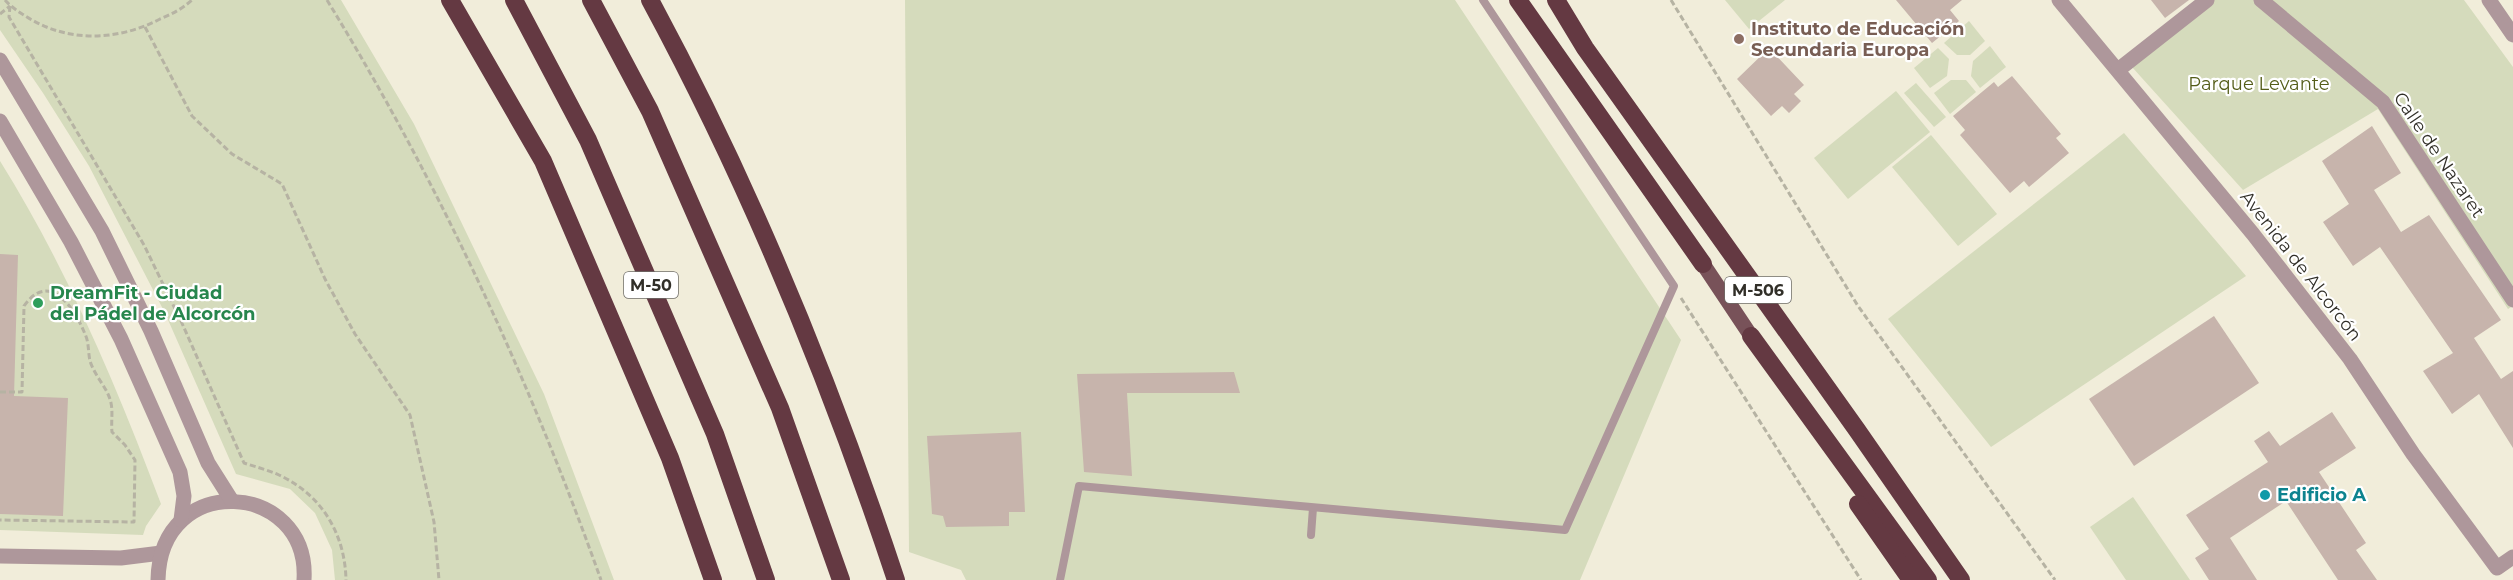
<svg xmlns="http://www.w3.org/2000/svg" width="2513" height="580" font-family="Montserrat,sans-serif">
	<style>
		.green { fill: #d5dbbc }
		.building { fill: #c7b4ac }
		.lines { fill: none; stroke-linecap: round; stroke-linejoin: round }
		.path { stroke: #b6b3a3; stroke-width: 3; stroke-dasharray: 6 3; stroke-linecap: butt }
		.service { stroke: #ae979b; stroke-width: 8 }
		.minor { stroke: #ae979b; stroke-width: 15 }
		.tertiary { stroke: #ae979b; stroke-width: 15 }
		.primary { stroke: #785259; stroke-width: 15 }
		.motorway { stroke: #643942; stroke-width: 18 }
		.education-dot { fill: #8d6e63; stroke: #fff; stroke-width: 2 }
		.leisure-dot { fill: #2e9e5b; stroke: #fff; stroke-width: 2 }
		.culture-dot { fill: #0f9aa8; stroke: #fff; stroke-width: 2 }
		.labels { text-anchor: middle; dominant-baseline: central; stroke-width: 4.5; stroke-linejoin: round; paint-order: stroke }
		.shield { fill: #fff; stroke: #6f6d68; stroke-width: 1.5 }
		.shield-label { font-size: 16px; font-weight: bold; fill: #312f28 }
		.education-label { font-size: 18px; font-weight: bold; fill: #785e54; stroke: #fff; text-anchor: start }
		.park-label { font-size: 18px; fill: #545d18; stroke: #fff }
		.street-label { font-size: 18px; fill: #312f28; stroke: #fff }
		.leisure-label { font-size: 18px; font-weight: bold; fill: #27864d; stroke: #fff; text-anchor: start }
		.culture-label { font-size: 18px; font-weight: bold; fill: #0d838f; stroke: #fff; text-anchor: start }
	</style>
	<rect width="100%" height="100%" fill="#f1edda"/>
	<!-- green -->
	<g class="green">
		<path d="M0,0H341L414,124L544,394L614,580H335L332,550L315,513L290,489L236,474L165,313L89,166L43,93L0,30Z"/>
		<path d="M905,0H1455L1681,340L1580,580H966L961,570L909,552Z"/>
		<path d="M1725,0H1785L1749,29Z"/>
		<path d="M2214,0H2464L2513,67V306L2508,309L2378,109L2243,190L2132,67Z"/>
		<path d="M1969,21L1985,41L1970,55H1957L1944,43Z"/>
		<path d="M1990,46L2006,67L1980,88L1971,76L1973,61Z"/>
		<path d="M1938,48L1949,59L1947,76L1930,88L1914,68Z"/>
		<path d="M1951,80H1966L1976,92L1950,114L1934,93Z"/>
		<path d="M1916,83L1946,117L1934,127L1904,93Z"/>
		<path d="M1896,91L1930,132L1848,199L1814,158Z"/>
		<path d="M2124,133L2246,276L1991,447L1888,319Z"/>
		<path d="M1931,135L1997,214L1958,246L1892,167Z"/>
		<path d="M0,161C67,268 117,387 161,504L146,526L143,535L0,530Z"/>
		<path d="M2133,497L2190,580H2126L2090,527Z"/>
	</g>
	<!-- building -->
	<g class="building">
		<path d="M1896,0H1962L1950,10L1959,21L1932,43Z"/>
		<path d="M2151,0H2189L2165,18Z"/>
		<path d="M1769,48L1804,85L1794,94L1801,101L1789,113L1782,106L1771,116L1737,79Z"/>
		<path d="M2012,76L2061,134L2056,138L2069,153L2029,187L2024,181L2010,193L1960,135L1965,130L1953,116L1994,82L1998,87Z"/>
		<path d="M2372,126L2401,173L2374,190L2401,232L2429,215L2501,320L2474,338L2501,379L2513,371V448L2479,394L2452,414L2423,371L2453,353L2380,247L2353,266L2323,222L2349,204L2322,161Z"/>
		<path d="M0,254L18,255L14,396L68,398L63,516L0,514Z"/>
		<path d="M2214,316L2259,383L2134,466L2089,399Z"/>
		<path d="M1234,372L1240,393H1127L1132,476L1084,472L1077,374Z"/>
		<path d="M2332,412L2356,448L2319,472L2366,543L2356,550L2377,580H2338L2286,501L2230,538L2257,580H2209L2195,558L2209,549L2186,515L2268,462L2254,441L2269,431L2280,446Z"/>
		<path d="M1021,432L1025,512H1009V526L946,527L943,516L932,514L927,436Z"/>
	</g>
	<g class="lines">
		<!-- path -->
		<g class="path">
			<path d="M5,0C11,7 19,12 27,17C68,43 118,41 160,19C172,14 182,9 192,0"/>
			<path d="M327,0C439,183 529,378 601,580"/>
			<path d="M1671,0L1858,306L2055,580"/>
			<path d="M10,6L9,17L144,245L181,321L244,463C256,467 268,470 279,475C322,495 345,534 346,580"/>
			<path d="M0,14L10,6"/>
			<path d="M145,27L192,116L232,154L282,184L325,279L355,334L410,415L434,522L439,580"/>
			<path d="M1681,298L1861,580"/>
			<path d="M0,392H22L24,306C49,270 74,307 85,334C89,342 88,352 90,361C95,377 108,388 111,403C113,412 111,422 112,432L125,445L135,460L134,522L0,520"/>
		</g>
		<!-- service -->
		<g class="service">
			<path d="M1311,535L1313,508"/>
			<path d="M1060,580L1079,486L1565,530L1674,286L1483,0"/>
		</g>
		<!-- minor -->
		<g class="minor">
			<path d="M2059,0L2253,234L2350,359L2413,454L2497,568L2513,557"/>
			<path d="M2261,0L2383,102L2513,300"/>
			<path d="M2118,70L2207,0"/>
			<path d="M0,556L121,558L161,553"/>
			<path d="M158,580C160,470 310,481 304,580"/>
		</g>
		<!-- tertiary -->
		<g class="tertiary">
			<path d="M2489,0L2513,35"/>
			<path d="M0,60L102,231L151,331L208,463L232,501"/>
			<path d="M0,121L71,242L121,339L180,472L184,496L181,520"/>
		</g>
		<!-- primary -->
		<path class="primary" d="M1703,264L1751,336"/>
		<!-- motorway -->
		<g class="motorway">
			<path d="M450,0L543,161L670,458L713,580"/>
			<path d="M514,0L588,140L715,434L766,580"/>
			<path d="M591,0L650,111L780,408L841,580"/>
			<path d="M650,0C750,185 830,381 896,580"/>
			<path d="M1518,0L1703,264"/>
			<path d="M1556,0L1585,48L1857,430L1961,580"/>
			<path d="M1751,336L1928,580"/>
			<path d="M1858,504L1911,580"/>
		</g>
	</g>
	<!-- markers -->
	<circle class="education-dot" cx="1739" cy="39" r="6"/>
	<circle class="leisure-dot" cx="38" cy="303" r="6"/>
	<circle class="culture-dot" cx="2265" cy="495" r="6"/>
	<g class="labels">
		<!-- shield labels -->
		<g class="shield">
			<rect x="624" y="272" width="54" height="26" rx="4.5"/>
			<rect x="1725" y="277" width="66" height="26" rx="4.5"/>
		</g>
		<g class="shield-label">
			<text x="651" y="285">M-50</text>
			<text x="1758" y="290">M-506</text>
		</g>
		<!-- education labels -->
		<g class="education-label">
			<text x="1751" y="29">Instituto de Educación<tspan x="1751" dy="21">Secundaria Europa</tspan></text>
		</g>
		<!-- park labels -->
		<g class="park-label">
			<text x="2259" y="84">Parque Levante</text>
		</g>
		<!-- street labels -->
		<g class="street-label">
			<text transform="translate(2439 155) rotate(56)">Calle de Nazaret</text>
			<text transform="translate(2301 266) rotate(52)">Avenida de Alcorcón</text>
		</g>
		<!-- leisure labels -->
		<g class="leisure-label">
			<text x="50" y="293">DreamFit - Ciudad<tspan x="50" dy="21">del Pádel de Alcorcón</tspan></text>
		</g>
		<!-- culture labels -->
		<g class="culture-label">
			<text x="2277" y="495">Edificio A</text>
		</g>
	</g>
</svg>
